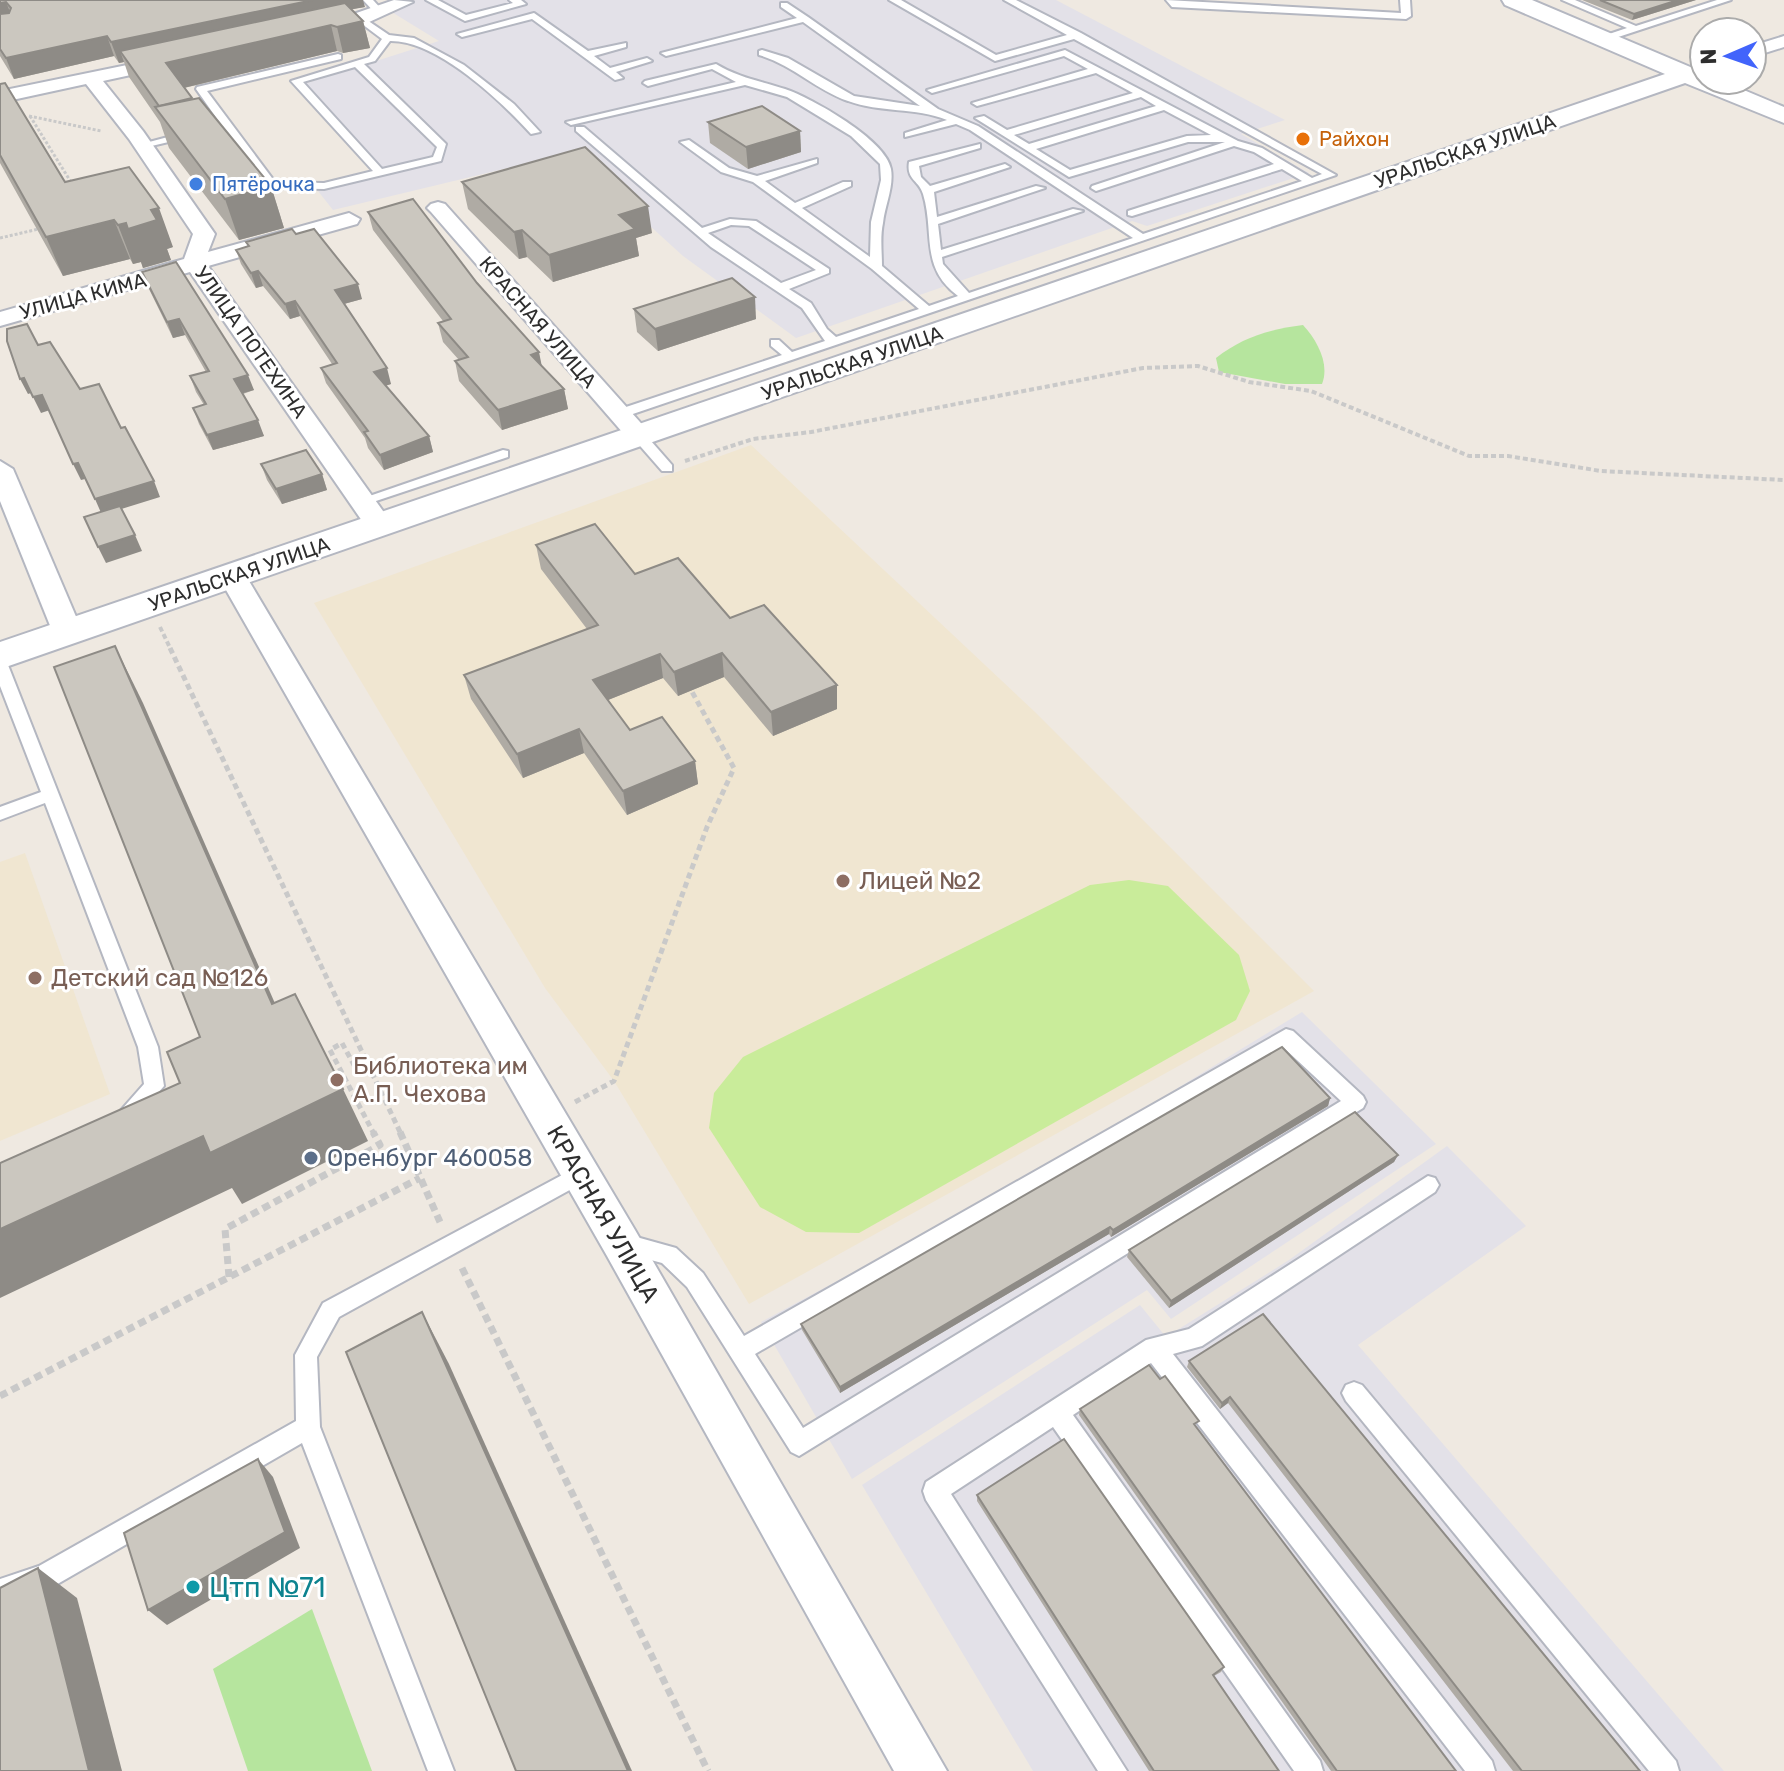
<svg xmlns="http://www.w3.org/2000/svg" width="1784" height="1771" font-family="Rubik,sans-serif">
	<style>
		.industrial { fill: #e3e1e8 }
		.education { fill: #f0e6d1 }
		.green { fill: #b6e59e }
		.pitch { fill: #c9ec9a }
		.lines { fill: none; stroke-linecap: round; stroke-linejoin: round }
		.lane-casing { stroke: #b4b7c1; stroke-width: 4 }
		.street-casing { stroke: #b4b7c1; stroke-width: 4 }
		.secondary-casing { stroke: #b4b7c1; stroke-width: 4 }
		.path-far3 { stroke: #c9c9c9; stroke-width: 3; stroke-dasharray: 3 2; stroke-linecap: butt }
		.path-far2 { stroke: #c9c9c9; stroke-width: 4; stroke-dasharray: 5 3; stroke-linecap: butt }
		.path-far1 { stroke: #c9c9c9; stroke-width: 5; stroke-dasharray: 6 4; stroke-linecap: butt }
		.path { stroke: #c9c9c9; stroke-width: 7; stroke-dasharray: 8 5; stroke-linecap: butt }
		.lane { fill: #fff; fill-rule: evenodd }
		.street { fill: #fff; fill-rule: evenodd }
		.secondary { fill: #fff; fill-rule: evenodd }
		.wall { fill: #afaba4 }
		.shaded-wall { fill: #8e8b86 }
		.building { fill: #cbc7bf; stroke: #8e8b86; stroke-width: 2 }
		.food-dot { fill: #e8710a; stroke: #fff; stroke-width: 3 }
		.shop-dot { fill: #3f7fe0; stroke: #fff; stroke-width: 3 }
		.education-dot { fill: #8d6e63; stroke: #fff; stroke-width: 3 }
		.service-dot { fill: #5c6f8a; stroke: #fff; stroke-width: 3 }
		.culture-dot { fill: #0f9aa8; stroke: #fff; stroke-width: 3 }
		.labels { text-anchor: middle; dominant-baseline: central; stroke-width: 6; stroke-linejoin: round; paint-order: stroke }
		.far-food-label { font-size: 20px; fill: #c56008; stroke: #fff; text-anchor: start }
		.far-street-label { font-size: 20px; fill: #2e2e2e; stroke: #fff }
		.far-shop-label { font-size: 20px; fill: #366cbe; stroke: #fff; text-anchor: start }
		.education-label { font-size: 24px; fill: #785e54; stroke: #fff; text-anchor: start }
		.service-label { font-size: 24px; fill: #4e5e75; stroke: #fff; text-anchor: start }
		.street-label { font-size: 24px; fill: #2e2e2e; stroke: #fff }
		.near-culture-label { font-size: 28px; fill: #0d838f; stroke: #fff; text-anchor: start }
	</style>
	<rect width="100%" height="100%" fill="#efe9e1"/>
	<!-- industrial -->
	<g class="industrial">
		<path d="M415,0H1056L1285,120L1241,134L1309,173L1147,226L1132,221L796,338L683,256L570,153L333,210L318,191L382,173L304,84L439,41L390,11Z"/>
		<path d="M1302,1012L1436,1144L1171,1319L1147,1290L852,1479L761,1322L1047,1168Z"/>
		<path d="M1447,1146L1526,1226L1358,1345L1724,1771H1033L862,1485L1140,1305L1166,1337L1289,1260Z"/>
	</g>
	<!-- education -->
	<g class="education">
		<path d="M751,445L1035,712L1314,991L749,1304L614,1081L545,988L314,603Z"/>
		<path d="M25,853L110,1094L0,1141V862Z"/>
	</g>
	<!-- green -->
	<g class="green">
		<path d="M1303,325C1317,340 1330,364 1322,384H1285L1219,372L1216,358C1242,337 1271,329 1303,325Z"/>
		<path d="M312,1609L372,1771H248L213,1669Z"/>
	</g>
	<!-- pitch -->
	<path class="pitch" d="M1129,880L1168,886L1239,955L1250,991L1236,1020L859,1233L806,1232L760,1207L709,1128L714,1093L743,1057L1090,885Z"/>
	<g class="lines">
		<!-- lane casing -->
		<g class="lane-casing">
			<g id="lane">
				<path d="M363,0H373L385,13L377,15Z"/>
				<path d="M426,0H438L466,15L513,3L509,0H521L526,4L465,21Z"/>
				<path d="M889,0H901L996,55L1067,35L1004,0H1016L1081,33L1336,175L624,417H614V411L782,355L771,346V340H779L792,352L825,341L802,308L711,247L576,131V127H584L702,228L730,219L756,221L829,269V273L789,289L811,303L827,329L836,337L919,309L872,269L753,182L721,172L680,142L689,140L729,168L757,176L817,159V163L765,181L795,203L843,182H851V186L802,208L870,257L871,222L881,180L880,164L851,136L787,97L745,85L571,125L566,122L736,82L712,69L648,86L643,83L645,81L716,64C739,78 761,81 785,89C812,98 886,140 891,169C894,187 885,205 883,223C880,237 882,252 882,266L929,306L958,296C919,267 935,233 923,194C919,180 906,180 909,162L980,144V148L919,166L921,177L930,186L1005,164L1010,167L934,192L937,217L1036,186L1045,188L938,224L941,250L1073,209L1083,211L942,257L943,264L969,293L1133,238L970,130L956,124L905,137V133L947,120C915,107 880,113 848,101C816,90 793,65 759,55V51L762,50L788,58L854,96L920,106L803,22L666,56L661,53L797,18L781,7V3H787L808,17L938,109L978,126L1143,234L1302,181L1282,169L1132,216L1128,215V211L1274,164L1254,152L1234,146L1096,191L1091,188L1092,186L1225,142H1188L1069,177L975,118L984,116L1007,130L1133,93L1096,73L977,106L972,103L1088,69L1064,56L932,93L927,90L1065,50L1238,141L1262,148L1312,178L1322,174L1074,39L995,61ZM1141,97L1156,106L1029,144L1014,135ZM1164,110L1211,135L1187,136L1070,170L1036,149ZM731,225L749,226L816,270L781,283L708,233Z"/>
				<path d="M1166,0L1401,13L1400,0H1410L1411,16L1406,19L1172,7Z"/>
				<path d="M1562,0H1575L1636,26L1717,0H1731L1603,42L1600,41V37L1627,28Z"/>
				<path d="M534,13L588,51L626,43V47L594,56L610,68L647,58L652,61L616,72L623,78L615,80L532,19L462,37L457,34Z"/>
				<path d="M361,16L389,35L414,38L464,65L514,104L540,132L531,134C501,101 437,40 390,41L375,61L364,64L446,144L441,161L324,189L272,188L268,187L224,129L143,148L138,145L220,123L196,89L197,87L338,54L341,55V59L207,91L275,182L324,183L373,171L291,81L369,57L382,39L358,21ZM355,67L437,147L433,157L382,169L303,82Z"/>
				<path d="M639,432L644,433L672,465V471H662L634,439V433Z"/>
				<path d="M503,450L508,451V457L367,504H357L355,501Z"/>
				<path d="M0,660L8,665L158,1047L164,1086L131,1124L124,1127L117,1124L114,1118L144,1084L138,1047L45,803L0,820V807L41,792L0,686Z"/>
				<path d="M1286,1029L1293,1031L1363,1096L1366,1102L1363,1108L799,1456L791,1452L687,1287L662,1263L614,1250L611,1243L614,1236L622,1233L676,1248L703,1273L744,1336ZM1284,1048L1341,1101L803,1428L755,1354Z"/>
				<path d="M579,1166L586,1169L589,1175L586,1181L339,1317L317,1357L320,1427L454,1771H428L302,1443L54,1586L0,1605V1579L39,1566L296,1421L295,1355L323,1303Z"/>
				<path d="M1428,1176L1435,1178L1439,1185L1435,1192L1202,1346L1173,1354L1492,1761L1495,1771H1465L1151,1363L1073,1415L1320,1761L1323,1771H1294L1053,1427L951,1494L1127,1771H1098L926,1500L923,1491L926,1482L1146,1340L1189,1329Z"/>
				<path d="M1354,1382L1362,1385L1676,1761L1679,1771H1649L1346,1401L1342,1393L1346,1385Z"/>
			</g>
		</g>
		<!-- street casing -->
		<g class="street-casing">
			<g id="street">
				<path d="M394,0L413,2L367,23L316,35L307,30Z"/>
				<path d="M1784,36V47L1752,57V46Z"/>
				<path d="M171,56L177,57V65L103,81L143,131L215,234L208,252L349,213L360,219L357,224L208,266L393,525L389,531H369L190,272L0,326V312L184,259L193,234L129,139L86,84L3,102L0,91Z"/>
				<path d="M438,202L445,204L648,431L652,436L648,441H630L431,212L427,208L431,204Z"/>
				<path d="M0,461L13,469L83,633L78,640H58L53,633L0,501Z"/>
				<path d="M232,567L242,570L246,576L635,1230L947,1771H894L607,1256L218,576L222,570Z"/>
			</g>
		</g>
		<!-- secondary casing -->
		<g class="secondary-casing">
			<path id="secondary" d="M1502,0H1532L1695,69L1704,73V80H1720L1784,107V123L1685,83L0,669V642L1665,74L1505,5Z"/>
		</g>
		<!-- path-far3 -->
		<g class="path-far3">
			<path d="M29,116L101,131"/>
			<path d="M30,116L74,187"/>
			<path d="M0,238L43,228"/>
		</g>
		<!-- path-far2 -->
		<g class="path-far2">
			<path d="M685,461L753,439L811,432L1143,368L1198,366L1249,382L1311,391L1469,456H1508L1601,471L1784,480"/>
			<path d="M160,627L171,650"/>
		</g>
		<!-- path-far1 -->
		<g class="path-far1">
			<path d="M170,648L401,1134"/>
			<path d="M373,1074L354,1065L342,1043L330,1050L374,1134"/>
			<path d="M575,1102L614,1081L707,827L734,768L691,690"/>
		</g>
		<!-- path -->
		<g class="path">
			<path d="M400,1132L440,1222"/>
			<path d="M462,1268L708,1771"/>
			<path d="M229,1277L225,1229L380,1145L373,1132"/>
			<path d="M0,1396L420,1178"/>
		</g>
		<!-- lane -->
		<use href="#lane" class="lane"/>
		<!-- street -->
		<use href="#street" class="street"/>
		<!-- secondary -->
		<use href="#secondary" class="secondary"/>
	</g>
	<!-- wall -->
	<g class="wall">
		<path d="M0,0L365,7L351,9L363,21L370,48L343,53L337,51L184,88L192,99L271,186L284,228L239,240L169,148L160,122L129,77L124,62L119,63L114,56L14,79L0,56Z"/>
		<path d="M1582,0H1696L1632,20Z"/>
		<path d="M0,84L65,182L173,247L167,249L171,260L143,268L141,262L133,264L130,259L63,276L0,163Z"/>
		<path d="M708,122L800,131L801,152L748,169L710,143Z"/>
		<path d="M462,182L652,233L636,238L639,256L553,282L527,257L519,259L468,209Z"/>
		<path d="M368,212L477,283L542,366L564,389L568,409L502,430L459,381L455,361L459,360L443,342L438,323L443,321L373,230Z"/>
		<path d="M296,234L362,299L344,304L391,384L385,386L429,436L433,452L384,470L368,448L365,438L326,383L321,368L332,364L300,316L290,319L263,286L256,288L241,264L236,250L248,246L246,242Z"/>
		<path d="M142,272L254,390L243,394L264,436L213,450L199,424L193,408L204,405L196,392L190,376L206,372L185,335L173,338L148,287Z"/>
		<path d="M634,309L756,319L658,351L637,332Z"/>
		<path d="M261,464L322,474L327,490L282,504L267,480Z"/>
		<path d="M536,545L635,574L730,618L837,685V709L773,736L724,677L678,696L663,678L608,700L630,730L695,761L698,784L627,815L584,753L523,778L471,699L464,675L587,629L541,569Z"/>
		<path d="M1330,1098L1328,1106L1111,1237L1109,1234L840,1393L802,1330L801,1324Z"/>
		<path d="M1398,1155L1394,1162L1169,1308L1127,1257L1129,1250Z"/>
		<path d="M1263,1314L1640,1771H1513L1228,1403L1220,1409L1187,1367L1189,1361Z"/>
		<path d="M1080,1409L1196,1427L1456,1771H1331L1079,1415Z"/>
		<path d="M977,1495L1224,1667L1221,1672L1214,1676L1279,1771H1149L977,1501Z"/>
	</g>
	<!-- shaded-wall -->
	<g class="shaded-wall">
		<path d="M313,0H363L365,7L120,51L124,62L119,63L111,42Z"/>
		<path d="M1678,0H1696L1632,20L1634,14Z"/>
		<path d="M6,2L14,22L0,24V3Z"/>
		<path d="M363,21L370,48L343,53L337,27Z"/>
		<path d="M331,25L337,51L175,90L166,63Z"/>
		<path d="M107,36L114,56L14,79L6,58Z"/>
		<path d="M800,131L801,152L748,169L746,147Z"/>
		<path d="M271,186L284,228L239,240L225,199Z"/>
		<path d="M648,206L652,233L636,238L639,256L553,282L549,255L619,215Z"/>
		<path d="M159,208L173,247L167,249L171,260L143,268L141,262L133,264L118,225L126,223L151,210Z"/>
		<path d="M114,220L130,259L63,276L46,237Z"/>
		<path d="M522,230L527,257L519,259L514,232Z"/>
		<path d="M258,271L263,286L256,288L251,273Z"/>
		<path d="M358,284L362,299L340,305L335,290Z"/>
		<path d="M755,297L756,319L658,351L655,329Z"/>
		<path d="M295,301L300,316L290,319L285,304Z"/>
		<path d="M179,319L185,335L173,338L167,322Z"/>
		<path d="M539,352L543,372L531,355Z"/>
		<path d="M387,368L391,384L378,388L374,372Z"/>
		<path d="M248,375L254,390L240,394L234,379Z"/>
		<path d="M24,378L31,393L28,394L20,379Z"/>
		<path d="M564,389L568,409L502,430L498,410Z"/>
		<path d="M42,395L50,410L41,413L33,397Z"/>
		<path d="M258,420L264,436L213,450L207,435Z"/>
		<path d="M429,436L433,452L384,470L380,455Z"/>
		<path d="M78,463L85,479L81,480L73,464Z"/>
		<path d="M322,474L327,490L282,504L276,489Z"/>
		<path d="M154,481L160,497L102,515L95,499Z"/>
		<path d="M135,535L142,551L106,563L98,547Z"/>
		<path d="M115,646L143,703L299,1058L272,1004Z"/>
		<path d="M722,653L724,677L678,696L674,672Z"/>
		<path d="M660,654L663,678L598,704L593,680Z"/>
		<path d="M837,685V709L773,736L771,712Z"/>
		<path d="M579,729L584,753L523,778L517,754Z"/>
		<path d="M695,761L698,784L627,815L623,791Z"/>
		<path d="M343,1089L368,1141L242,1204L232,1188L0,1298V1229L203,1136Z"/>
		<path d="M1330,1098L1328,1106L1111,1237L1113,1230Z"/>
		<path d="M1398,1155L1394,1162L1169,1308L1171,1301Z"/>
		<path d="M1110,1227L1109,1234L840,1393V1387Z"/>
		<path d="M422,1312L449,1364L632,1771H628Z"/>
		<path d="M1230,1397L1228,1403L1220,1409L1222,1403Z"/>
		<path d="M258,1459L273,1477L300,1548L167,1625L148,1610Z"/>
		<path d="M38,1568L77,1598L122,1771H89Z"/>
	</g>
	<!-- building -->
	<g class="building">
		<path d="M0,0H313L111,42L107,36L6,58L0,49V14L9,13L11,8L6,2L0,3Z"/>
		<path d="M1600,0H1678L1634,14Z"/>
		<path d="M345,3L363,21L337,27L331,25L166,63L192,98L159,106L120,51Z"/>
		<path d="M5,83L65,182L129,167L159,208L151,210L157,220L128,229L126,223L118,225L114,220L46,237L0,155V84Z"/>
		<path d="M199,98L271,186L225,199L155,107Z"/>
		<path d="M762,106L800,131L746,147L708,122Z"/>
		<path d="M585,147L648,206L619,215L635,229L549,255L522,230L514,232L462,182Z"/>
		<path d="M413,199L477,283L539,352L531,355L564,389L498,410L455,361L468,357L438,323L451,319L368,212Z"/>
		<path d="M292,229L296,234L314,229L358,284L335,290L387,368L374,372L429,436L380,455L364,432L368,431L321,368L337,363L295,301L285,304L258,271L251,273L236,250L249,246L246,242Z"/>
		<path d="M176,262L248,375L234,379L258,420L207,435L193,408L206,404L190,376L209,371L179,319L167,322L142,272Z"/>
		<path d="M732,278L755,297L655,329L634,309Z"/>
		<path d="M27,324L38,345L50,342L80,389L99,384L121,428L125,427L154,481L95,499L78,463L73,464L42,395L33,397L24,378L20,379L7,341V329Z"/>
		<path d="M306,450L322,474L276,489L261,464Z"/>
		<path d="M120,506L135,535L98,547L84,517Z"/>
		<path d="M595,524L635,574L678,558L730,618L764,605L837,685L771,712L722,653L674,672L660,654L593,680L630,730L662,717L695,761L623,791L579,729L517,754L464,675L598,625L536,545Z"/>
		<path d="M115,646L272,1004L295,994L343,1089L210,1153L203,1136L0,1229V1163L180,1083L167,1052L200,1037L54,667Z"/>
		<path d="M1282,1047L1330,1098L1113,1230L1110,1227L840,1387L801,1324Z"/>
		<path d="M1355,1112L1398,1155L1171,1301L1129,1250Z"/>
		<path d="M422,1312L628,1771H516L346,1352Z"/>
		<path d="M1263,1314L1640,1771H1522L1230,1397L1222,1403L1189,1361Z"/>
		<path d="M1149,1365L1160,1379L1165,1376L1199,1421L1194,1424L1456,1771H1337L1080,1409Z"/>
		<path d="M1064,1439L1224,1667L1213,1675L1279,1771H1154L977,1495Z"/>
		<path d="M258,1459L285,1532L148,1610L124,1533Z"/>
		<path d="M38,1568L89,1771H0V1588Z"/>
	</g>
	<!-- markers -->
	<circle class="food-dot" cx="1303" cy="139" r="8"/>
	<circle class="shop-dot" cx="196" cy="184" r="8"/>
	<g class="education-dot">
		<circle cx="843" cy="881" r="8"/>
		<circle cx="35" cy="978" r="8"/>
		<circle cx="337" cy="1080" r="8"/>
	</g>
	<circle class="service-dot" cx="311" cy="1158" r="8"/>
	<circle class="culture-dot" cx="193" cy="1587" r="8"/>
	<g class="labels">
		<!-- far-food labels -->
		<g class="far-food-label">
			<text x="1319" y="139">Райхон</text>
		</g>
		<!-- far-street labels -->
		<g class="far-street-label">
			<text transform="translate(1465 151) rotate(-19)">УРАЛЬСКАЯ УЛИЦА</text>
			<text transform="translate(83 296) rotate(-15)">УЛИЦА КИМА</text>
			<text transform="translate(538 322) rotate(49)">КРАСНАЯ УЛИЦА</text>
			<text transform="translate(251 342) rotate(55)">УЛИЦА ПОТЕХИНА</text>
			<text transform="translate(852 363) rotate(-19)">УРАЛЬСКАЯ УЛИЦА</text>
			<text transform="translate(239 574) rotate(-19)">УРАЛЬСКАЯ УЛИЦА</text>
		</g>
		<!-- far-shop labels -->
		<g class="far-shop-label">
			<text x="212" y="184">Пятёрочка</text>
		</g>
		<!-- education labels -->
		<g class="education-label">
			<text x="859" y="881">Лицей №2</text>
			<text x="51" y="978">Детский сад №126</text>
			<text x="353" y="1066">Библиотека им<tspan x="353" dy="28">А.П. Чехова</tspan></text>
		</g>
		<!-- service labels -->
		<g class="service-label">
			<text x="327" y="1158">Оренбург 460058</text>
		</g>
		<!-- street labels -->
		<g class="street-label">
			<text transform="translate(603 1214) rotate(60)">КРАСНАЯ УЛИЦА</text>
		</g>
		<!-- near-culture labels -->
		<g class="near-culture-label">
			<text x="209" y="1587">Цтп №71</text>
		</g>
	</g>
	<!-- north arrow -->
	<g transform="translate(1728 56) rotate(268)"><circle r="38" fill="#ffffff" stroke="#ababab" stroke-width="2"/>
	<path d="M0-6L14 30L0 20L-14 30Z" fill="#4264fb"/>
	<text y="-12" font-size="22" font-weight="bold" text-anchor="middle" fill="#2e2e2e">N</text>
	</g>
</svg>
